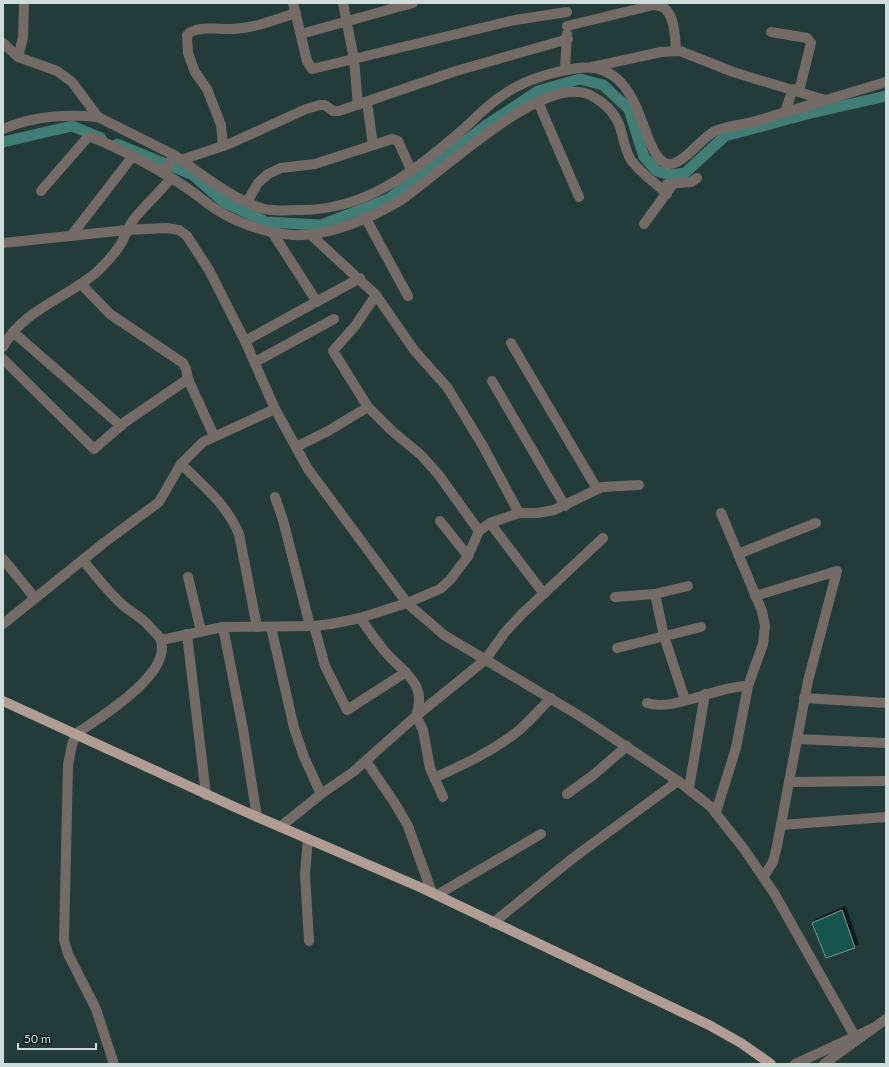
<svg xmlns="http://www.w3.org/2000/svg" width="889" height="1067" font-family="Lato,sans-serif">
	<style>
		.lines { fill: none; stroke-linecap: round; stroke-linejoin: round }
		.canal { stroke: #417d75; stroke-width: 11 }
		.building { fill: #14554e; stroke: #7a9591; filter: url(#shadow) }
		.minor { stroke: #756b66; stroke-width: 10 }
		.major { stroke: #b19d94; stroke-width: 10 }
	</style>
	<defs>
		<filter id="shadow"><feDropShadow dx="3.5" dy="-3.5" stdDeviation="0" flood-color="#0009"/></filter>
	</defs>
	<rect width="100%" height="100%" fill="#243c39"/>
	<g class="lines">
		<!-- canal -->
		<g class="canal">
			<path d="M3,142L72,126L101,138"/>
			<path d="M117,144L193,175L224,202L266,222L321,225L390,198L488,124L538,91L580,79L603,85L629,109L644,157L657,171L670,175L685,173L725,136L811,113L886,96"/>
		</g>
	</g>
	<!-- building -->
	<path class="building" d="M842,910L855,948L826,958L812,923Z"/>
	<g class="lines">
		<!-- minor -->
		<g class="minor">
			<path d="M293,3L307,61L312,69L515,20L567,12"/>
			<path d="M343,3L354,59L358,105"/>
			<path d="M567,26L654,5C675,5 675,34 676,51"/>
			<path d="M771,32L807,38L811,43L799,91"/>
			<path d="M301,34L413,3"/>
			<path d="M3,43L18,57L57,71L72,82L98,117L174,155"/>
			<path d="M18,57L23,38L24,3"/>
			<path d="M592,67L661,52L680,51L733,72L825,100"/>
			<path d="M565,70L567,34"/>
			<path d="M367,102L373,145"/>
			<path d="M538,102L579,197"/>
			<path d="M785,112L793,89"/>
			<path d="M3,129C33,116 67,114 98,117"/>
			<path d="M223,146L221,125L207,89L195,72L188,53L187,35C194,26 216,29 226,29C250,30 273,20 296,13"/>
			<path d="M181,160L229,144L306,109L320,105H325L333,111H339L456,71L568,39"/>
			<path d="M163,173L174,155C202,174 229,197 261,208C272,212 287,210 299,210C364,211 414,172 461,131C475,119 487,105 503,95C524,80 552,72 578,68C646,59 639,158 668,164C682,166 701,138 715,131C728,125 743,125 756,121C799,108 843,95 886,82"/>
			<path d="M667,184L691,182L697,178"/>
			<path d="M41,191L87,138L91,137C120,148 158,169 184,186C195,193 206,203 217,210C240,224 266,233 293,235C327,237 372,218 401,200C439,175 544,72 590,95C606,103 618,116 622,134C624,143 626,152 631,160C640,173 656,183 667,194"/>
			<path d="M247,202L258,183L268,174L281,168L315,164L392,139L398,141L412,172"/>
			<path d="M365,217L408,296"/>
			<path d="M644,224L673,184"/>
			<path d="M272,232L317,302"/>
			<path d="M311,235L376,295L414,350L447,387L483,446L519,513L490,523L479,531L438,474L421,455L392,431L368,407L333,351L355,326L376,295"/>
			<path d="M71,236L132,157"/>
			<path d="M3,243L127,230L167,228L179,230L187,236L209,270L245,341L275,409L308,469L407,603L444,635L583,718L678,781L710,806L744,849L774,893L857,1040"/>
			<path d="M81,284L110,314L183,363L186,369L188,379L214,436"/>
			<path d="M13,332L121,426"/>
			<path d="M245,341L360,278"/>
			<path d="M511,343L597,489"/>
			<path d="M3,347C23,309 68,298 98,271C107,262 117,252 123,240C126,233 129,226 134,219C146,204 160,192 171,178"/>
			<path d="M3,359L94,449L125,422L188,379"/>
			<path d="M255,362L334,319"/>
			<path d="M492,381L565,506"/>
			<path d="M296,447L328,431L368,407"/>
			<path d="M181,464C203,485 227,505 239,534L257,627"/>
			<path d="M275,497L283,520L310,626"/>
			<path d="M519,513H537L554,510L602,487L639,485"/>
			<path d="M440,521L468,556"/>
			<path d="M490,523L544,594"/>
			<path d="M738,554L816,523"/>
			<path d="M3,559L35,598"/>
			<path d="M83,560C96,576 108,592 124,606C132,613 143,618 150,627C153,631 160,636 161,641C171,675 99,718 76,734L72,745L68,765L64,940L68,954L96,1009L114,1064"/>
			<path d="M188,577L201,631"/>
			<path d="M655,594L664,636L685,700"/>
			<path d="M755,596L837,571L808,681L777,846L773,862L764,876"/>
			<path d="M615,597L655,594L688,586"/>
			<path d="M360,618C369,630 377,643 388,655C407,675 427,685 416,716L423,730L430,768L443,797"/>
			<path d="M3,624L105,542L159,502L181,464L203,442L275,409"/>
			<path d="M314,626L325,666L347,710L406,672"/>
			<path d="M223,627L243,729L257,817"/>
			<path d="M271,627L294,728L304,757L321,794"/>
			<path d="M187,634L206,795"/>
			<path d="M161,640L223,627L314,626L331,624L360,618L407,603L440,589L450,580L468,556L479,531"/>
			<path d="M617,648L701,627"/>
			<path d="M804,698L886,703"/>
			<path d="M647,703C673,712 717,686 748,686"/>
			<path d="M797,739L886,743"/>
			<path d="M366,761L394,802L408,826L432,893"/>
			<path d="M434,778C463,765 493,751 518,731C530,721 540,709 551,698"/>
			<path d="M789,782L884,781"/>
			<path d="M689,788L705,694"/>
			<path d="M567,794L592,776L627,746"/>
			<path d="M716,812L736,748L748,686L763,644L765,626L762,611L721,513"/>
			<path d="M781,825L886,817"/>
			<path d="M280,827L321,794L353,772L416,716L485,660L506,631L523,613L603,538"/>
			<path d="M308,839L305,874L309,941"/>
			<path d="M437,895L541,834"/>
			<path d="M493,923L573,858L678,781"/>
			<path d="M795,1064L871,1029"/>
			<path d="M824,1064L886,1019"/>
		</g>
		<!-- major -->
		<path class="major" d="M3,701L239,809L422,888L709,1025L741,1043L771,1064"/>
	</g>
	<!-- border -->
	<rect width="889" height="1067" fill="none" stroke="#ceddda" stroke-width="8"/>
	<!-- scale -->
	<path d="M18 1043v6h78v-6" fill="none" stroke="#ceddda" stroke-width="2"/>
	<text x="24" y="1043" font-size="12" fill="#ceddda" stroke="#16211f" stroke-width="3" paint-order="stroke">50 m</text>
</svg>
